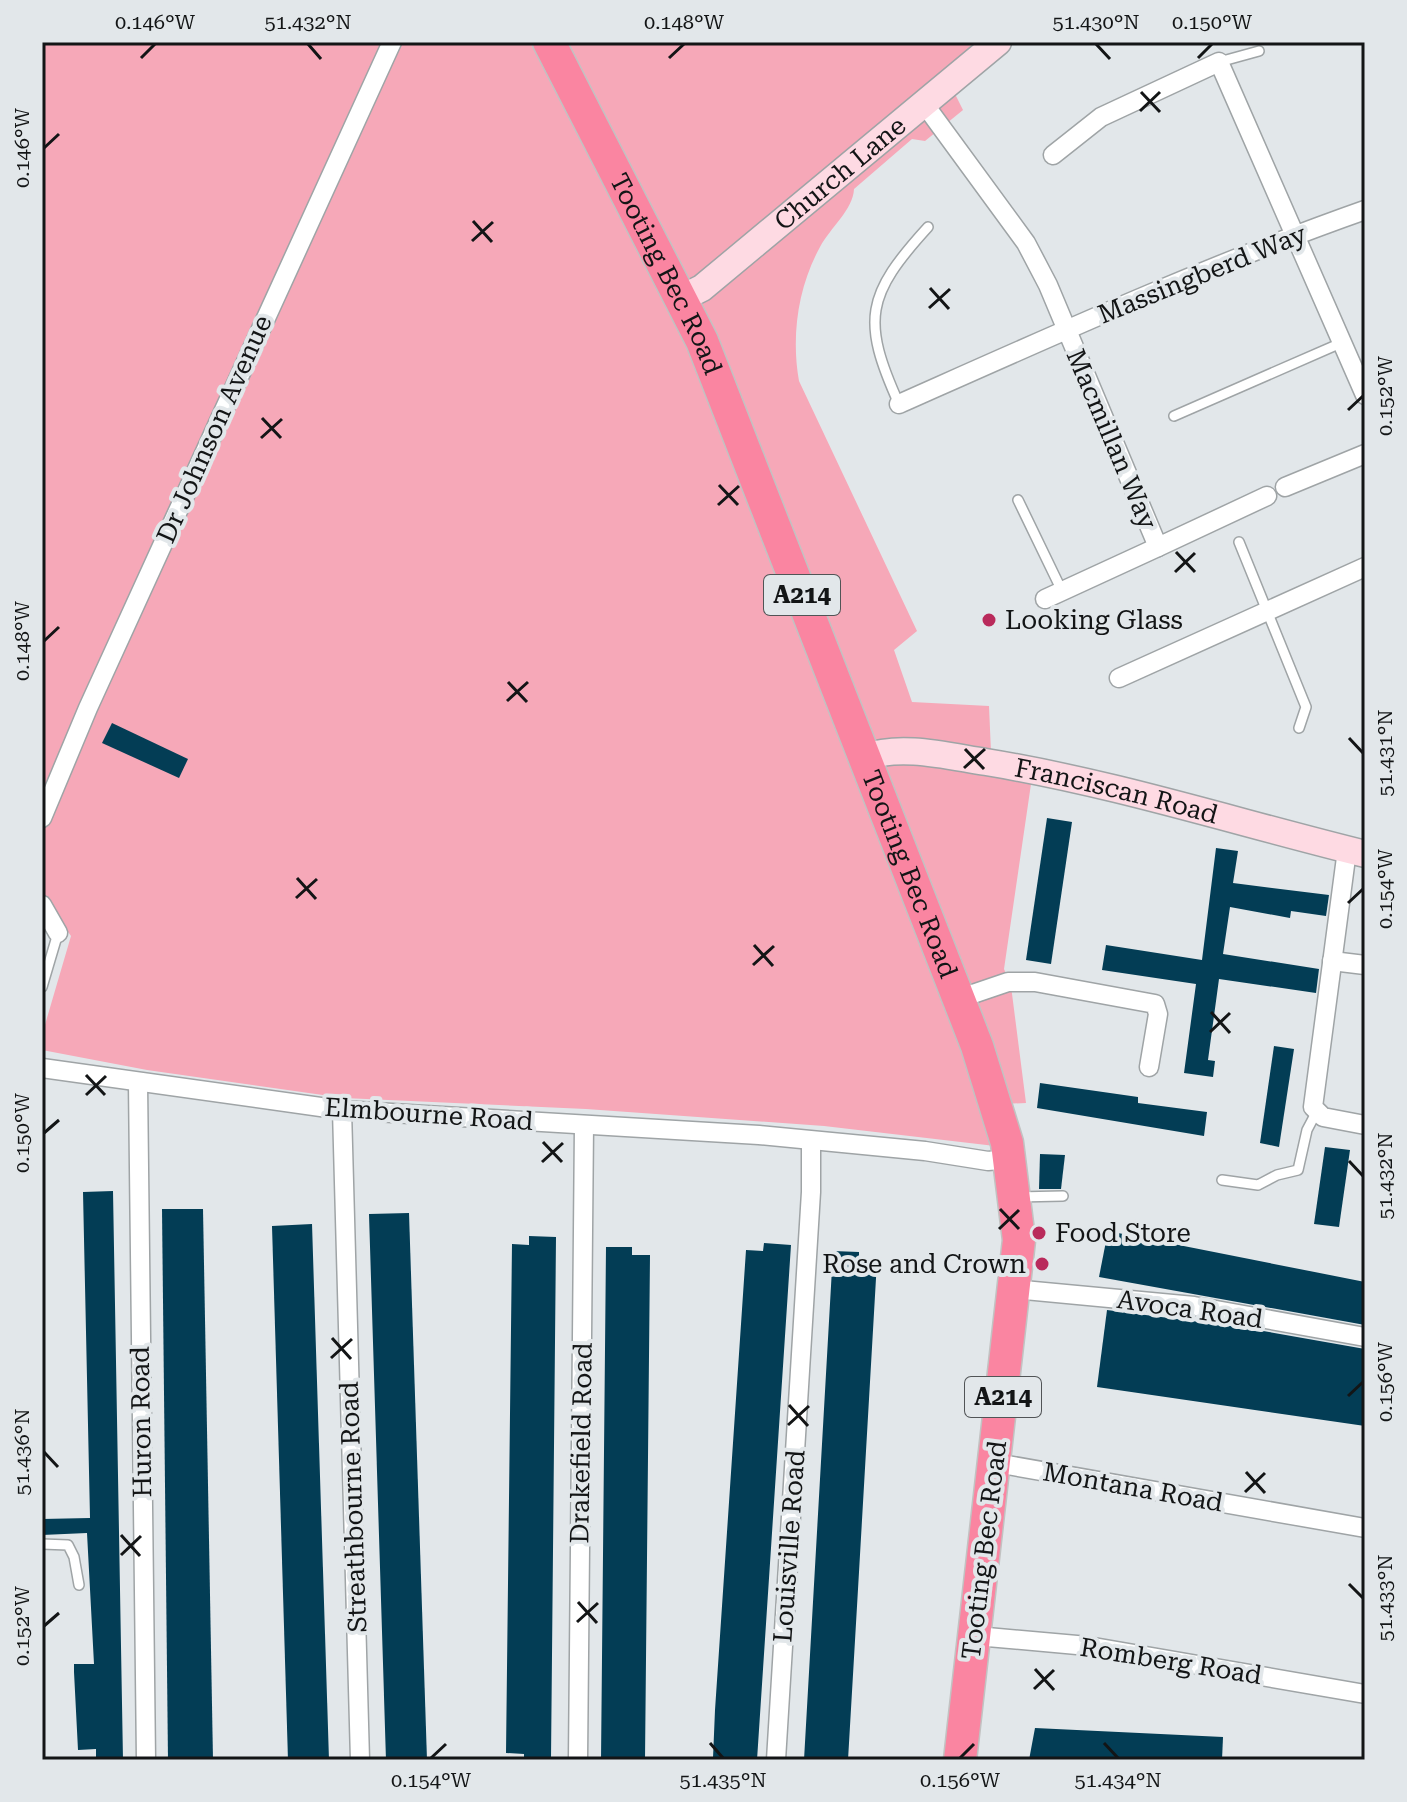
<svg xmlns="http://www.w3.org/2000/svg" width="1407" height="1802" font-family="'Roboto Serif',serif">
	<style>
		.green { fill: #f6a8b8 }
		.building { fill: #033d55 }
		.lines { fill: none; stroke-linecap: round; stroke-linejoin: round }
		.lane-casing { stroke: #9fa4a6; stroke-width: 12 }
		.street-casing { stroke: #9fa4a6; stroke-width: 21 }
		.secondary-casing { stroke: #9fa4a6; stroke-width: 29 }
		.highway-casing { stroke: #c2c2c2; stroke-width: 35 }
		.lane { stroke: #fff; stroke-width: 9 }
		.street { stroke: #fff; stroke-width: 18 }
		.secondary { stroke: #fedae3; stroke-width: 26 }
		.highway { stroke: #fa85a1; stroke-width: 32 }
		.ticks { fill: none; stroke: #131516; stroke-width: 3 }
		.poi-dot { fill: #b92a5b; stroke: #e2e7ea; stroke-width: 3 }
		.labels { text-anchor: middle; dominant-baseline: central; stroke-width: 8; stroke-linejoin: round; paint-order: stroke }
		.shield { fill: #e2e7ea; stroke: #515456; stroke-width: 2 }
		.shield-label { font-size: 24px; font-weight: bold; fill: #131516 }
		.street-label { font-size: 26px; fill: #131516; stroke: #e2e7ea }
		.poi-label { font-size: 26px; fill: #131516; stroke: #e2e7ea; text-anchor: start }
		.neatline { fill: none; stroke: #131516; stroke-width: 3 }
		.ticks-label { font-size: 20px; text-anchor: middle; fill: #131516 }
	</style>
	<rect width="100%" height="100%" fill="#e2e7ea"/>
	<!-- green -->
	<path class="green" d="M42,42H988L946,76L963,110L925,141L912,139L854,189C853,210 830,228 820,247C798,287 791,336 799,381L917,631L894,650L912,702L989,706L992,775L1031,784L1004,969L1011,986L1026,1103L980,1105L995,1146L824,1126L586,1109L344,1098L147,1070L42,1050V1035L71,936L42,895Z"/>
	<!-- building -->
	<g class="building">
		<path d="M112,723L188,759L179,778L102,743Z"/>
		<path d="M1047,818L1072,822L1051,964L1026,960Z"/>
		<path d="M1216,848L1238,851L1233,883L1329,895L1326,916L1291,911L1290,918L1230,907L1223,954L1319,969L1316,993L1219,979L1208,1060L1215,1061L1213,1077L1184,1073L1196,984L1102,970L1106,945L1202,960Z"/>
		<path d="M1274,1046L1294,1049L1279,1147L1260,1143Z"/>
		<path d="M1040,1083L1138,1097V1103L1207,1112L1204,1136L1037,1108Z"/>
		<path d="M1325,1147L1350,1150L1339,1227L1314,1224Z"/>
		<path d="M1040,1154L1065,1155L1061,1189H1039Z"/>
		<path d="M113,1191L123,1760H96V1749L78,1750L74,1672V1664H94L87,1533L42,1535V1519L90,1518L83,1192Z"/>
		<path d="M162,1209H203L213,1760H168Z"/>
		<path d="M409,1213L427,1760H386L369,1214Z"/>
		<path d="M312,1224L329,1760H288L272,1226Z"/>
		<path d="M1108,1231L1365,1282V1325L1099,1277Z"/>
		<path d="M529,1236L556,1237L551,1760H524V1754L506,1753L512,1244L529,1245Z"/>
		<path d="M764,1243L791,1245L757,1760H730L713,1758L715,1710L746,1250L763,1251Z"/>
		<path d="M606,1247H632V1255H650L645,1760H601Z"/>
		<path d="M833,1251L859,1252V1260L877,1261L859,1572L848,1760H804Z"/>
		<path d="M1107,1310L1246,1328L1365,1349V1426L1097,1387Z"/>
		<path d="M1035,1728L1223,1737L1222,1760H1029Z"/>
	</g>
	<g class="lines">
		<!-- lane casing -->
		<g class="lane-casing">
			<g id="lane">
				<path d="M1219,62L1259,51"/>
				<path d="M899,404C861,320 866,295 928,227"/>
				<path d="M1174,416L1341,343"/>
				<path d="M1018,500L1062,591"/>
				<path d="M1239,542L1306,707L1299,728"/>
				<path d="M42,987L58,933"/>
				<path d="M1222,1180L1258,1185L1277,1175L1298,1170L1307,1130L1316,1113"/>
				<path d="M1017,1197L1063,1196"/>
				<path d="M42,1544L68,1545L74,1557L79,1585"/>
			</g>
		</g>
		<!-- street casing -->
		<g class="street-casing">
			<g id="street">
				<path d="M925,105L1026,243L1048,285L1158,547L1267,496"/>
				<path d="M1053,155L1101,117L1219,62L1365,395"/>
				<path d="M899,404C1052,336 1206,266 1365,210"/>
				<path d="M1285,487L1365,454"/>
				<path d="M1045,599L1158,547"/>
				<path d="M1119,678L1365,567"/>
				<path d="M42,818L88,708L392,42"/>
				<path d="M1347,850L1313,1107L1323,1117L1365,1125"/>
				<path d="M42,905L58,933"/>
				<path d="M1332,961L1365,965"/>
				<path d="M958,999L1008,982H1035L1155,1004L1158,1014L1149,1067"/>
				<path d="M42,1068L342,1110L759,1135L925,1151L988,1161L1009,1159"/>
				<path d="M138,1083L146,1760"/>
				<path d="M342,1110L360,1760"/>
				<path d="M1014,1289L1194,1306L1365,1337"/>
				<path d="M996,1463L1365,1528"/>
				<path d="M976,1636L1088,1646L1365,1694"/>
				<path d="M578,1760L584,1125"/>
				<path d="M776,1760L811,1192V1141"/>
			</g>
		</g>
		<!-- secondary casing -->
		<g class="secondary-casing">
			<g id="secondary">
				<path id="s1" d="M680,299L702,288L998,42"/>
				<path id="s2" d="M865,757C902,744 947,756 986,762C1114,783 1239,823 1365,854"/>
			</g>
		</g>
		<!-- highway casing -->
		<g class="highway-casing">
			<g id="highway">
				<path id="s3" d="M549,42L702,341L977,1046L1007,1143L1019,1240L960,1760"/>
			</g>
		</g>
		<!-- lane -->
		<use href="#lane" class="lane"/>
		<!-- street -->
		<use href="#street" class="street"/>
		<!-- secondary -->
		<use href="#secondary" class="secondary"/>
		<!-- highway -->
		<use href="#highway" class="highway"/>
	</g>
	<!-- ticks -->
	<path class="ticks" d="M308,44L321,59M1096,44L1110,59M141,58L155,44M669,58L684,44M1198,58L1212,44M1141,92L1160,112M1140,111L1160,92M44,148L59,134M473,221L492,242M472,241L493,222M930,288L949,309M929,308L950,289M1348,410L1363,396M262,418L281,438M261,438L282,419M719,485L738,505M718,505L739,486M1176,552L1195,572M1175,572L1195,553M44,641L59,627M508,682L527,702M507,701L528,682M1349,738L1363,753M965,749L984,769M964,768L985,749M297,878L316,899M296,898L317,879M1348,903L1363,889M754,945L773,966M753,965L774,946M1211,1012L1230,1033M1210,1032L1230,1013M86,1075L105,1095M86,1095L106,1076M44,1133L59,1120M543,1142L562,1162M1349,1161L1363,1176M542,1162L563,1143M1000,1209L1019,1229M999,1229L1019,1210M332,1338L351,1359M331,1358L352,1339M1348,1396L1363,1382M789,1405L808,1426M788,1425L809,1406M44,1452L58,1467M1246,1472L1265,1493M1245,1492L1265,1473M121,1535L140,1556M121,1555L141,1536M1349,1584L1363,1598M578,1602L597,1623M577,1622L598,1603M44,1626L59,1613M1035,1669L1054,1690M1034,1689L1054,1670M710,1743L723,1758M1104,1743L1118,1758M431,1758L446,1744M960,1758L974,1744"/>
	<!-- markers -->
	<g class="poi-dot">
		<circle cx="989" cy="620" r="8"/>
		<circle cx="1039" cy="1233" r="8"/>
		<circle cx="1042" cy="1264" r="8"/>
	</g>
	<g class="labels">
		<!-- shield labels -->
		<g class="shield">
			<rect x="764" y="575" width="76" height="40" rx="6"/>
			<rect x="965" y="1377" width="76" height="40" rx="6"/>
		</g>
		<g class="shield-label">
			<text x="802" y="595">A214</text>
			<text x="1003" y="1397">A214</text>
		</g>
		<!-- street labels -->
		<g class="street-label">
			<text stroke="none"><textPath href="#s1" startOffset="204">Church Lane</textPath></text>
			<text stroke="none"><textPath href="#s3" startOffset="260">Tooting Bec Road</textPath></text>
			<text transform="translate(1202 274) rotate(-22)">Massingberd Way</text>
			<text transform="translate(214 429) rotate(-66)">Dr Johnson Avenue</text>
			<text transform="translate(1112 439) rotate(67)">Macmillan Way</text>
			<text stroke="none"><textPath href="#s2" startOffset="256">Franciscan Road</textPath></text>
			<text stroke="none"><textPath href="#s3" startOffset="908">Tooting Bec Road</textPath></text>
			<text transform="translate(429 1114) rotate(4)">Elmbourne Road</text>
			<text transform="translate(1190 1309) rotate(8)">Avoca Road</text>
			<text transform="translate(141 1422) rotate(-91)">Huron Road</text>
			<text transform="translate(581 1443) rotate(-89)">Drakefield Road</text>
			<text transform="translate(1133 1487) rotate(10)">Montana Road</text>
			<text transform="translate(353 1507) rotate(-92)">Streathbourne Road</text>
			<text transform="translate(789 1546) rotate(-86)">Louisville Road</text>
			<text transform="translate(984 1550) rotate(-83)">Tooting Bec Road</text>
			<text transform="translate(1171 1661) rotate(9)">Romberg Road</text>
		</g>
		<!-- poi labels -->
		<g class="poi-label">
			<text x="1005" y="620">Looking Glass</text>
			<text x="1055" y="1233">Food Store</text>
			<text x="1026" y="1264" text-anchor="end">Rose and Crown</text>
		</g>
	</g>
	<!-- border -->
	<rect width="1407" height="1802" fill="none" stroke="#e2e7ea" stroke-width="88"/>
	<rect x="44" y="44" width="1319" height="1714" class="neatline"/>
	<g class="ticks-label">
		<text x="155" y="29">0.146°W</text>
		<text x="308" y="29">51.432°N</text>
		<text x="684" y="29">0.148°W</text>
		<text x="1096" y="29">51.430°N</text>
		<text x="1212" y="29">0.150°W</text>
		<text transform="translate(22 148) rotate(-90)" y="7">0.146°W</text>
		<text transform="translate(1385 396) rotate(-90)" y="7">0.152°W</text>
		<text transform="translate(22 641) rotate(-90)" y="7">0.148°W</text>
		<text transform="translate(1385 753) rotate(-90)" y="7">51.431°N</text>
		<text transform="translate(1385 889) rotate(-90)" y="7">0.154°W</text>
		<text transform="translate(22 1133) rotate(-90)" y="7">0.150°W</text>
		<text transform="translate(1385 1176) rotate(-90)" y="7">51.432°N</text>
		<text transform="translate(1385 1382) rotate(-90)" y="7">0.156°W</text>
		<text transform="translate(22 1452) rotate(-90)" y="7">51.436°N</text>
		<text transform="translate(1385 1598) rotate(-90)" y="7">51.433°N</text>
		<text transform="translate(22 1626) rotate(-90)" y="7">0.152°W</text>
		<text x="431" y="1787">0.154°W</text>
		<text x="723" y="1787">51.435°N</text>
		<text x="960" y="1787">0.156°W</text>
		<text x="1118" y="1787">51.434°N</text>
	</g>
</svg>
